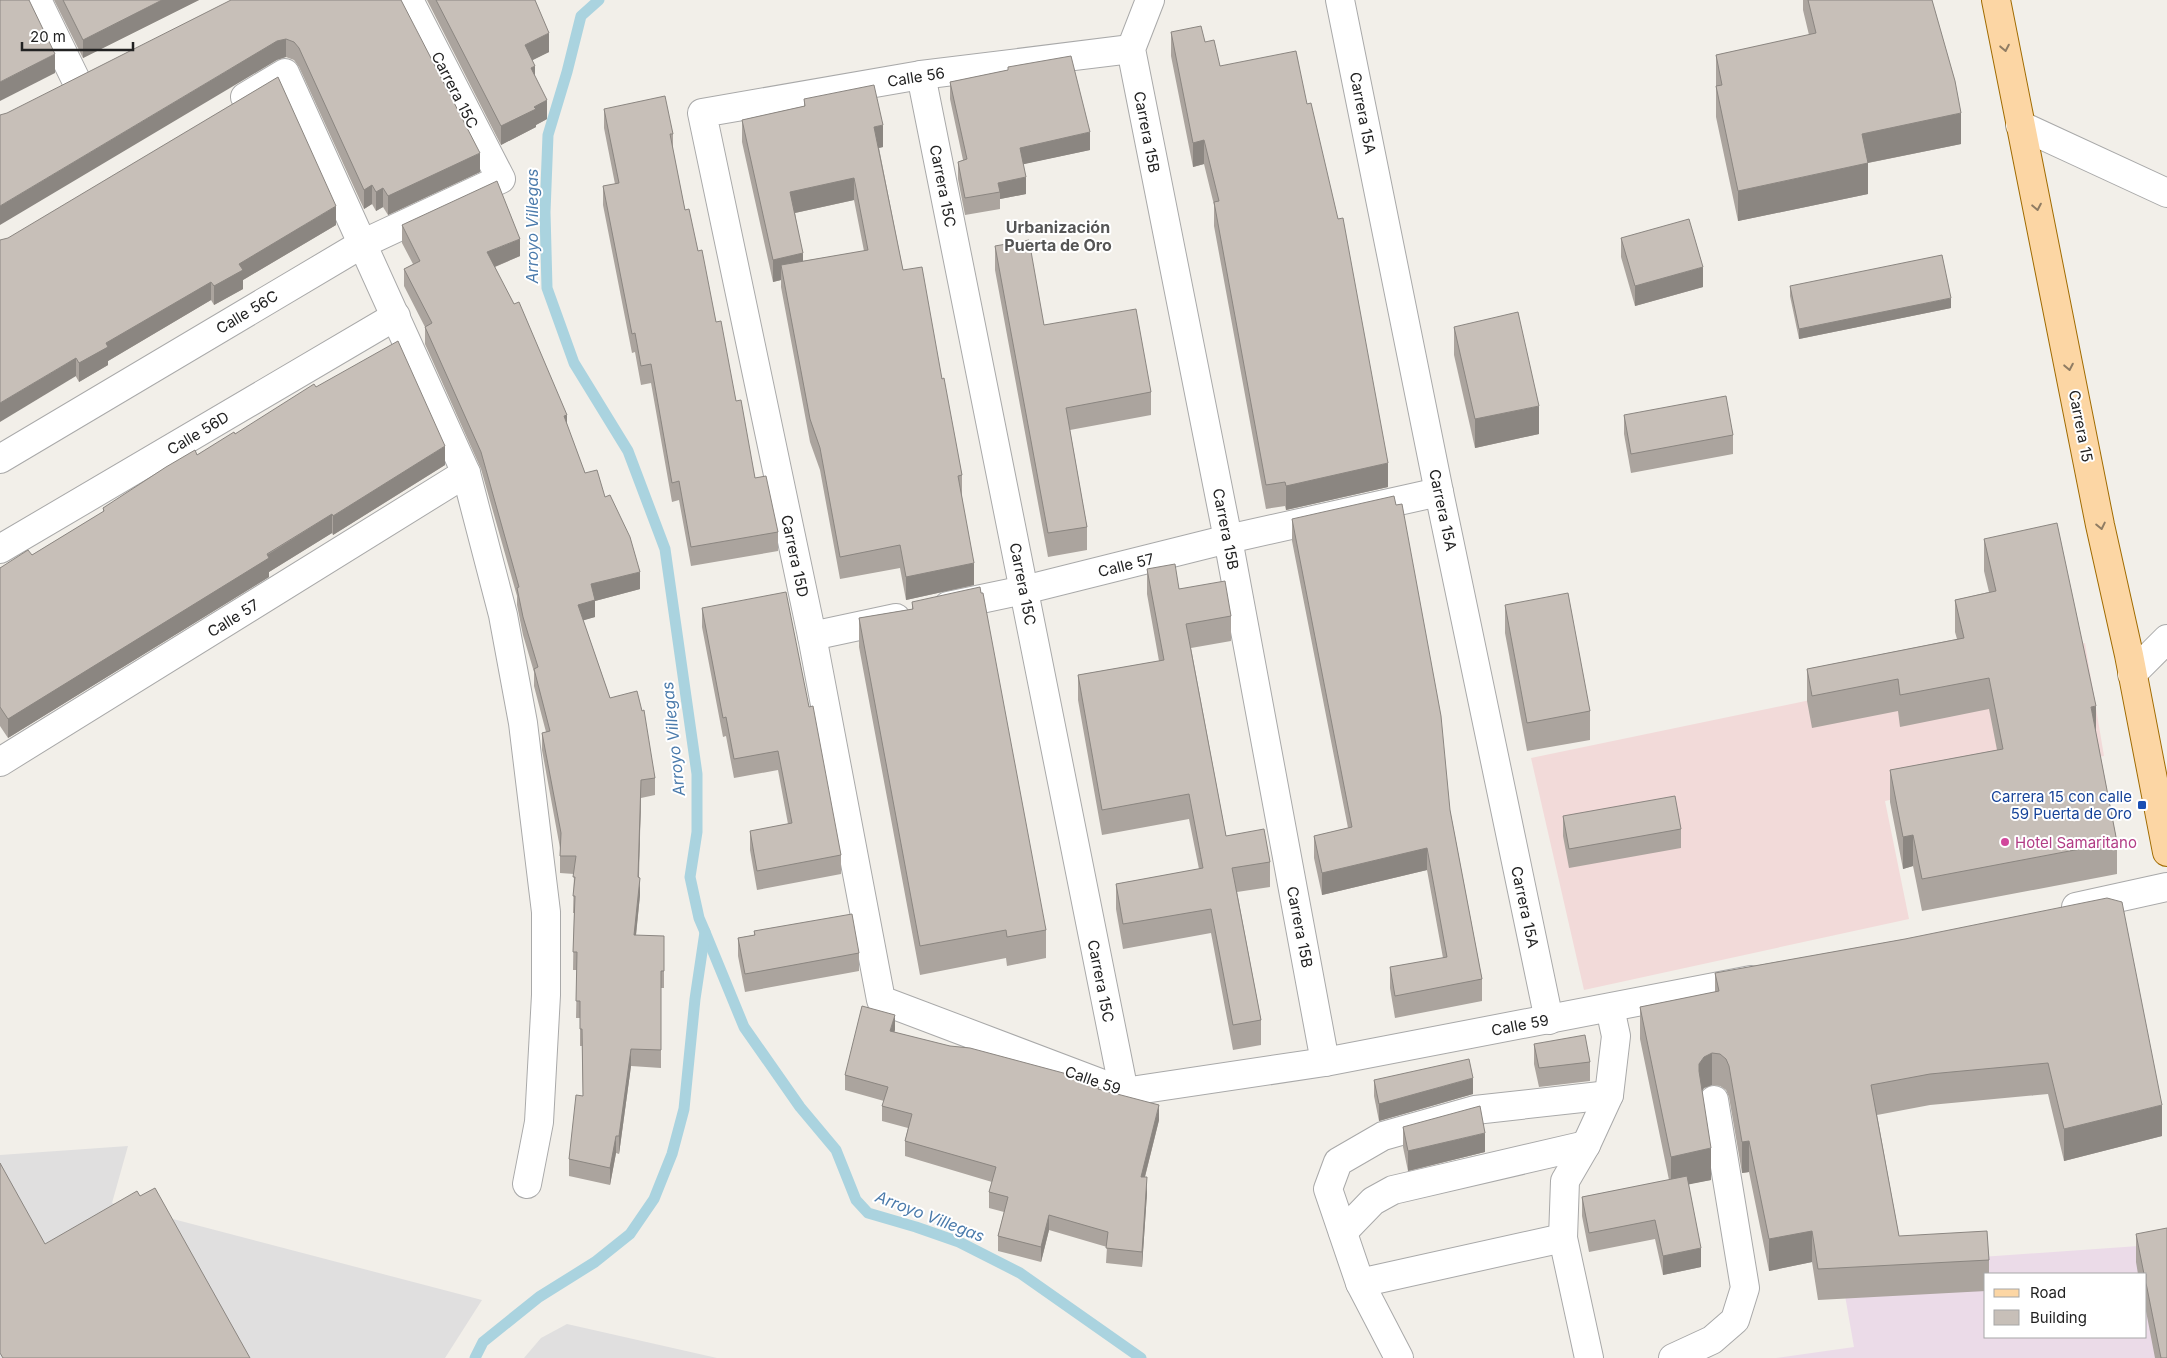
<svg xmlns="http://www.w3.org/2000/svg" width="2167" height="1358" font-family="Inter,sans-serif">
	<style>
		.residential { fill: #e0dfdf }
		.commercial { fill: #f2dad9 }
		.industrial { fill: #ebdbe8; fill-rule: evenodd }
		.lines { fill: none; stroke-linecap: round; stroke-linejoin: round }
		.stream { stroke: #aad3df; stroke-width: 11 }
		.minor-casing { stroke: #a9a9a9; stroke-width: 30 }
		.major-casing { stroke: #a06b00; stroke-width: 30 }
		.minor { stroke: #fff; stroke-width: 28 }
		.major { stroke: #fcd6a4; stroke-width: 28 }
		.wall { fill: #aba49e; fill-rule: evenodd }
		.shaded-wall { fill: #8b8681 }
		.building { fill: #c7bfb8; stroke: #8b8681 }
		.oneway { stroke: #8f7c63 }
		.transit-dot { fill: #1a4fb4; stroke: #fff; stroke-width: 2 }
		.hotel-dot { fill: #d1479c; stroke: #fff; stroke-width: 2 }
		.labels { text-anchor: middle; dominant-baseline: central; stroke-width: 4; stroke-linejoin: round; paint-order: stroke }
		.street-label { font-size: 15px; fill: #222; stroke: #fff }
		.transit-label { font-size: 15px; fill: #164399; stroke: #fff; text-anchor: end }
		.hotel-label { font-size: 15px; fill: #b23c85; stroke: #fff; text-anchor: start }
		.water-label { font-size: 16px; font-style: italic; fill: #4a7aab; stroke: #fff }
		.neighbourhood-label { font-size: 16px; font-weight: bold; fill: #555; stroke: #fff }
	</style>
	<rect width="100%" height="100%" fill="#f2efe9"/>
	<!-- residential -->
	<g class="residential">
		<path d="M128,1146L112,1203L482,1300L445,1358H0V1155Z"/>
		<path d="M567,1324L717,1358H524L541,1338Z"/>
	</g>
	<!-- commercial -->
	<path class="commercial" d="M2085,643L2104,756L1885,801L1909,919L1584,990L1531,758Z"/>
	<!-- industrial -->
	<path class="industrial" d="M2167,1244V1358H1776L1854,1347L1840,1267ZM1986,1274H2146V1337H1986Z"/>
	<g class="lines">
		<!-- stream -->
		<g class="stream">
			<path d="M599,0L581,16L567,72L548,135L545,212L547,288L574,363L628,451L665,549L697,774V832L690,877L699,918L705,932L744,1027L800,1107L836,1150L856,1200L868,1213L916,1227L959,1242L1020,1273L1141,1358"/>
			<path d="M475,1358L483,1342L539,1297L595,1262L630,1234L654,1199L672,1154L684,1109L695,999L705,932"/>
		</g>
		<!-- minor casing -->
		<g class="minor-casing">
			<g id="minor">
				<path d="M37,0L76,80"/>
				<path d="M1150,0L1131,49L1228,539L1325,1062"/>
				<path d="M1340,0L1439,492L1549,1020"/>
				<path d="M1131,49L921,75L702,113L812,636L881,1000L1124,1092L1325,1062L1751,980"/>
				<path d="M921,75L1124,1092"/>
				<path d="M245,97L285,73L466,473L503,615L523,723L546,912V995L539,1122L527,1184"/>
				<path d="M2020,125L2167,193"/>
				<path d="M0,459L362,244L501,179L409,0"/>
				<path d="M0,549L396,316"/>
				<path d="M948,606L1024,590L1228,539L1439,492"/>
				<path d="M812,636L896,618"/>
				<path d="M2132,674L2167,639"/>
				<path d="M0,762L466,473"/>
				<path d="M2076,907L2167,887"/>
				<path d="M1343,1232L1373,1201L1393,1190L1586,1145"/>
				<path d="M1360,1283L1563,1238"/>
				<path d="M1399,1358L1360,1283L1328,1189L1338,1162L1383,1136L1475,1110L1609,1095"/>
				<path d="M1589,1358L1563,1238L1565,1181L1586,1145L1609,1095L1616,1036L1610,1008"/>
				<path d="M1673,1358L1712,1340L1735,1320L1745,1288L1714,1100"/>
			</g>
		</g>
		<!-- major casing -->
		<g class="major-casing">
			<path id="major" d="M1996,0L2100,525L2129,655L2167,852"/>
		</g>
		<!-- minor -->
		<use href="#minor" class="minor"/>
		<!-- major -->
		<use href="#major" class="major"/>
	</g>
	<!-- wall -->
	<g class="wall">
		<path d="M54,0H199L83,58Z"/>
		<path d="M401,0L480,172L388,215L383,207L376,211L372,204L364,209L299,67L294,60L286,57L7,113Z"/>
		<path d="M427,0H535L549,52L532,60L535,77L547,119L536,125V127L501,145Z"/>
		<path d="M1803,0H1932L1961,144L1868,163V194L1738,221L1716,117V55L1809,35L1803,10Z"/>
		<path d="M1171,32L1205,42L1220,66L1388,487L1286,510L1285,506L1266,509L1214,226V205L1204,164L1193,167L1171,56Z"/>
		<path d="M1008,67L1090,150L1023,164L1026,194L1000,199V209L965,215L958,179V162L963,160L950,99V82L1008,70Z"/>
		<path d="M804,99L883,147L879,148L903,270L942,379L962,475V497L974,585L906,600L900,568L840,579L820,470L810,442L781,287V280L773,282L742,142V120L804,106ZM854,200L864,251L803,261L795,213Z"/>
		<path d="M604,109L673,134V150L685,210L698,251L755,478L778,532V551L691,566L679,500L672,502L651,383L641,385L635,352L632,353L603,205V186L615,184L604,128Z"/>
		<path d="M336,225L243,280V289L214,305L211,300L108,361V365L79,382L0,240Z"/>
		<path d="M402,225L520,256L495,267L567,426L585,473L605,497L640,589L595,601V617L583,620L610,698L655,778V795L641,798L639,877L640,895L636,936H664V988H661V1068L631,1066L619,1154L616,1153L610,1185L569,1176V1159L583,1096L582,1046H580V1018H576L577,970H573L574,913H573L574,874L560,873V848L542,750V733L546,732L534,686V672L523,635L517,605V596L481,469L425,344V327L404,286V269L413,264L402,243Z"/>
		<path d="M1621,238L1703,287L1635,306L1621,257Z"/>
		<path d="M995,246L1044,325L1151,392V415L1070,430L1087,527V550L1048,557L995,270Z"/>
		<path d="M1790,286L1951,308L1799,339L1790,296Z"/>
		<path d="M1454,327L1539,434L1475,448L1454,355Z"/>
		<path d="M316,387L445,465L333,535L332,533L269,572V577L8,738L0,726V568L32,555L103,512V508L235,434Z"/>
		<path d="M1624,415L1733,435V454L1631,473L1624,434Z"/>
		<path d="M1292,519L1450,810L1482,979V1001L1395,1018L1390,988V967L1443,958L1427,870L1322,895L1314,858V836L1348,828L1292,541Z"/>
		<path d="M1984,539L2096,733L2117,842V874L1922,911L1913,866L1903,869L1890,802V770L1997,750L1989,709L1900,727L1898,711L1812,728L1807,701V669L1957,639L1955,632V600L1989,592L1984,571Z"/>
		<path d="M1147,569L1179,589L1231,616V641L1191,648L1226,836L1270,862V887L1237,892L1261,1020V1045L1233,1050L1211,933L1123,949L1116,909V884L1199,869L1189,819L1102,835L1078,700V675L1159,661L1147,594Z"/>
		<path d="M912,602L1046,930V958L1007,966L1006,958L920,975L859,647V618L912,609Z"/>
		<path d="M1505,605L1590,711V740L1527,751L1505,633Z"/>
		<path d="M702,608L809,707L841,855V874L757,890L750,850V831L788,824L778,770L734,778L726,736L723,737L702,627Z"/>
		<path d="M1563,816L1681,829V848L1569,868L1563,836Z"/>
		<path d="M754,931L859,953V971L745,992L738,956V938L754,935Z"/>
		<path d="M1905,939L2162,1136L2064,1161L2048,1094L1930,1105L1877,1115L1899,1236L1989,1260V1274H1986V1291L1818,1300L1812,1262L1769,1271L1749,1172L1742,1173L1729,1097L1726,1090L1720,1086L1712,1085L1704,1088L1702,1091L1711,1180L1688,1184L1701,1267L1663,1275L1655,1239L1589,1252L1582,1216V1197L1669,1180L1640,1039V1007L1715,992V973Z"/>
		<path d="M895,1030L894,1032L1082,1082L1099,1089L1159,1120L1145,1177L1147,1193L1142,1267L1106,1263L1107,1247L1049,1230L1041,1262L998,1251V1236L1004,1212L989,1208V1192L992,1182L905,1156V1141L908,1128L882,1121V1106L884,1101L845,1090V1075Z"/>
		<path d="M1534,1044L1590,1062V1081L1539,1087L1534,1064Z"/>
		<path d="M1374,1080L1473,1094L1379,1121L1374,1096Z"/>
		<path d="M1403,1127L1485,1152L1408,1171L1403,1147Z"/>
		<path d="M2136,1234L2167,1358H2155L2146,1311V1274H2138L2136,1262Z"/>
	</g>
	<!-- shaded-wall -->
	<g class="shaded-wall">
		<path d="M162,0H199L83,58V40Z"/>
		<path d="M549,33V52L525,64V45Z"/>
		<path d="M286,39V57L277,60L0,225V206L277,41Z"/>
		<path d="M55,54V73L0,101V82Z"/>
		<path d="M535,66V85L531,68Z"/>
		<path d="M547,100V119L536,125V127L501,145V126L534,107Z"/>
		<path d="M1961,113V144L1862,164V134Z"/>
		<path d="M883,125V147L874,149V127Z"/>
		<path d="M1090,132V150L1020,165V148Z"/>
		<path d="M1204,140V164L1193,167V143Z"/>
		<path d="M480,153V172L388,215V196Z"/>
		<path d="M1868,163V194L1738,221V191Z"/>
		<path d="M1026,177V194L1000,199V192L998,183Z"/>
		<path d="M854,178V200L790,214V192Z"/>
		<path d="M372,185V204L364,209V190Z"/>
		<path d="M383,188V207L376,211V192Z"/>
		<path d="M336,206V225L243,280V289L214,305V286L239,264Z"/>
		<path d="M520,239V256L487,270V252Z"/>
		<path d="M803,253V275L781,265V280L773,282V260Z"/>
		<path d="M1703,267V287L1635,306V286Z"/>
		<path d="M211,282V300L108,361V365L79,382V363L106,343Z"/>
		<path d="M1951,298V308L1799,339V329Z"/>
		<path d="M76,358V376L0,422V403Z"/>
		<path d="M1539,406V434L1475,448V419Z"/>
		<path d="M567,415V432L564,416Z"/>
		<path d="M445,446V465L333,535V516Z"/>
		<path d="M1388,463V487L1286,510V486Z"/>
		<path d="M332,514V533L269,572V577L8,738V719Z"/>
		<path d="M974,563V585L906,600V577Z"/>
		<path d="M640,572V589L595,601V617L578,622V605L591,584Z"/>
		<path d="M2096,706V737L2091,707Z"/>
		<path d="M641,780V798L638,895V877Z"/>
		<path d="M1913,835V866L1903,869V837Z"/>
		<path d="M1427,848V870L1322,895V873Z"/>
		<path d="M640,878V895L634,953V935Z"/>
		<path d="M895,1015V1030L890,1046V1031Z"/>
		<path d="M631,1049V1066L619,1154V1136Z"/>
		<path d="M1712,1053V1085L1704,1088L1699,1095V1064L1704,1057Z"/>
		<path d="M1473,1078V1094L1379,1121V1104Z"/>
		<path d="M1159,1105V1120L1141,1192V1177Z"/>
		<path d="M2162,1105V1136L2064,1161V1129Z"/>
		<path d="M1485,1133V1152L1408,1171V1151Z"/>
		<path d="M616,1136V1153L610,1185V1168Z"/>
		<path d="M1749,1141V1172L1742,1173V1142Z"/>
		<path d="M1711,1148V1180L1671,1188V1157Z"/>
		<path d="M1147,1177V1193L1142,1267V1252Z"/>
		<path d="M1049,1215V1230L1041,1262V1247Z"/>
		<path d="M1812,1231V1262L1769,1271V1239Z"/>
		<path d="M1701,1248V1267L1663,1275V1256Z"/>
	</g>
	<!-- building -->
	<g class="building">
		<path d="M0,0H29L55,54L0,82Z"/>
		<path d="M63,0H162L83,40Z"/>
		<path d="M231,0H401L480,153L388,196L383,188L376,192L372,185L364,190L299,48L294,42L286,39L277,41L0,206V115L7,113Z"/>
		<path d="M436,0H535L549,33L525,45L535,66L531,68L547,100L534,107L536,109L501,126Z"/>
		<path d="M1808,0H1932L1955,81L1961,113L1862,134L1868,163L1738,191L1716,86L1722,85L1716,55L1816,33Z"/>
		<path d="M1201,26L1205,42L1214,40L1220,66L1296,51L1307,104L1311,103L1338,219L1343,218L1388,463L1286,486L1285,482L1266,485L1214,202L1219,201L1204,140L1193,143L1171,32Z"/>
		<path d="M1071,56L1090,132L1020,148L1026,177L998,183L1000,192L965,198L958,162L967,159L950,82L1008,70V67Z"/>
		<path d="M278,77L336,206L239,264L243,270L214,286L211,282L106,343L108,347L79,363L76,358L0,403V240L8,238Z"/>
		<path d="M874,85L883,125L874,127L903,270L922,267L942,379L944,378L962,475L958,476L974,563L906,577L900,545L840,557L820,448L810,419L781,265L868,250L854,178L790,192L803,253L773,260L742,120L805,106L804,99Z"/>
		<path d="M665,96L673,134H670L685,210L689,209L698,251L702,250L716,322L721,321L736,401L741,400L755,478L766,476L778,532L691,547L679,481L672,483L651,364L641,366L635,333L632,334L603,186L619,183L604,109Z"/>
		<path d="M497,181L520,239L487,252L514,304L519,302L567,415L564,416L585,473L597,470L605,497L610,495L630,537L640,572L591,584L595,600L578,605L610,698L637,691L642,711L644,710L655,778L641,780L638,877L640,878L634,935L664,936V971H661V1050L631,1049L619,1136H616L610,1168L569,1159L576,1095L583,1096L582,1029H580V1001H576L577,952H573L575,896H573L575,877H573L576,856H560L561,833L542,733L550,731L534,669L538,667L523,617L517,588L519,587L481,452L425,327L432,323L404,269L420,261L402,225Z"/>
		<path d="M1689,219L1703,267L1635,286L1621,238Z"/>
		<path d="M1029,240L1044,325L1136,309L1151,392L1066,408L1087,527L1048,533L995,246Z"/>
		<path d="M1942,255L1951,298L1799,329L1790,286Z"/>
		<path d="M1518,312L1539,406L1475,419L1454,327Z"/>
		<path d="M398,341L445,446L333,516L332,514L267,554L269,558L8,719L0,707V568L28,550L32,555L104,511L103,508L166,467L195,450L197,455L234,432L235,434L314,384L316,387Z"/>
		<path d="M1726,396L1733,435L1631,454L1624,415Z"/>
		<path d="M1394,496L1396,505L1402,504L1416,580L1441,716L1450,810L1482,979L1395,996L1390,967L1447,957L1427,848L1322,873L1314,836L1352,827L1292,519Z"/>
		<path d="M2057,523L2096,706L2091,707L2117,842L1922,879L1913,835L1903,837L1890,770L2003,749L1989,678L1900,695L1898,679L1812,696L1807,669L1964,638L1955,600L1996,591L1984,539Z"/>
		<path d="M1175,564L1179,589L1225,581L1231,616L1186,624L1226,836L1264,829L1270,862L1232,868L1261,1020L1233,1025L1211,909L1123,924L1116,884L1203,868L1189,794L1102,810L1078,675L1164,660L1147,569Z"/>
		<path d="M980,587L981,593H983L1046,930L1007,937L1006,930L920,946L859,618L913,609L912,602Z"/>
		<path d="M786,592L809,707L813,706L841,855L757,871L750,831L792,823L778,751L734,759L726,717L723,718L702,608Z"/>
		<path d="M1568,593L1590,711L1527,723L1505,605Z"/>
		<path d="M1675,796L1681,829L1569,849L1563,816Z"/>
		<path d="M2107,898L2122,902L2162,1105L2064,1129L2048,1063L1930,1074L1871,1085L1899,1236L1987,1231L1989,1260L1818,1269L1812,1231L1769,1239L1749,1141L1742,1142L1729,1066L1726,1059L1720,1054L1712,1053L1704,1057L1699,1064V1071L1711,1148L1671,1157L1640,1007L1719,991L1715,973L1905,939Z"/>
		<path d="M852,914L859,953L745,974L738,938L755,935L754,931Z"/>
		<path d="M862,1006L895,1015L890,1031L950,1046L970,1048L1082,1078L1081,1082L1099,1087L1098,1089L1159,1105L1141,1177H1147L1142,1252L1106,1248L1108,1232L1049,1215L1041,1247L998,1236L1008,1197L989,1192L996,1167L905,1141L912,1114L882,1106L888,1087L845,1075Z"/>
		<path d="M1585,1035L1590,1062L1539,1068L1534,1044Z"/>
		<path d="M1469,1059L1473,1078L1379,1104L1374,1080Z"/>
		<path d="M1480,1106L1485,1133L1408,1151L1403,1127Z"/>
		<path d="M0,1163L45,1244L137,1191L140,1196L155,1188L250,1358H3L0,1353Z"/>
		<path d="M1687,1176L1701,1248L1663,1256L1655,1220L1589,1233L1582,1197Z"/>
		<path d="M2167,1228V1358H2161L2146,1283V1274H2144L2136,1234Z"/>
	</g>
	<!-- one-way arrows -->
	<defs><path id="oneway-chevron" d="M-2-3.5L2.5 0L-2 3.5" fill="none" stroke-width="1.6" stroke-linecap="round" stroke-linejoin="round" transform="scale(1.25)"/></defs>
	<g class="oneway">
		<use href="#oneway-chevron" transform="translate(2005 48) rotate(79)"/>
		<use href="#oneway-chevron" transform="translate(2037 207) rotate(79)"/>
		<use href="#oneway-chevron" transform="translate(2069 367) rotate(79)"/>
		<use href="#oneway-chevron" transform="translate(2101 526) rotate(78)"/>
	</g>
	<!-- markers -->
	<rect class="transit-dot" x="2137" y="800" width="10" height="10" rx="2.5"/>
	<circle class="hotel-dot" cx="2005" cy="842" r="5"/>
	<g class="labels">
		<!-- street labels -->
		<g class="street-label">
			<text transform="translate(916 77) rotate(-9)">Calle 56</text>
			<text transform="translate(455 90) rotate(63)">Carrera 15C</text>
			<text transform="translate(1363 113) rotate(79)">Carrera 15A</text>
			<text transform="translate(1147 132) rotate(79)">Carrera 15B</text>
			<text transform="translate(943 186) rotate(79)">Carrera 15C</text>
			<text transform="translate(247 312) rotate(-31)">Calle 56C</text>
			<text transform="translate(2081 426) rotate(79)">Carrera 15</text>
			<text transform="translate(198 433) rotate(-31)">Calle 56D</text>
			<text transform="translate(1443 510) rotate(78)">Carrera 15A</text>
			<text transform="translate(1226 529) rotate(79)">Carrera 15B</text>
			<text transform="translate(795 556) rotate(78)">Carrera 15D</text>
			<text transform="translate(1126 565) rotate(-14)">Calle 57</text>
			<text transform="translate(1023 584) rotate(79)">Carrera 15C</text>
			<text transform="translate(233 618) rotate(-32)">Calle 57</text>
			<text transform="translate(1525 907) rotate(78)">Carrera 15A</text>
			<text transform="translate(1300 927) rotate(79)">Carrera 15B</text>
			<text transform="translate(1101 981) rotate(79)">Carrera 15C</text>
			<text transform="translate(1520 1025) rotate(-11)">Calle 59</text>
			<text transform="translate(1093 1080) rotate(19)">Calle 59</text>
		</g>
		<!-- transit labels -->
		<g class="transit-label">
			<text x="2132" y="796">Carrera 15 con calle<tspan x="2132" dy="17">59 Puerta de Oro</tspan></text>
		</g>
		<!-- hotel labels -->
		<g class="hotel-label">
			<text x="2015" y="842">Hotel Samaritano</text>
		</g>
		<!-- water labels -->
		<g class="water-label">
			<text transform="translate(532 226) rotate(-90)">Arroyo Villegas</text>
			<text transform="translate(673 739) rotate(-96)">Arroyo Villegas</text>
			<text transform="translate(930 1216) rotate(21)">Arroyo Villegas</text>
		</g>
		<!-- neighbourhood labels -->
		<g class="neighbourhood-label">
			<text x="1058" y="227">Urbanización<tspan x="1058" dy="18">Puerta de Oro</tspan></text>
		</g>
	</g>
	<!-- legend -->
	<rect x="1984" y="1273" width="162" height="65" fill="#ffffff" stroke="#a7a7a7"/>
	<rect x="1994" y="1289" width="25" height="8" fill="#fcd6a4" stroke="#a7a7a7"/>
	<text x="2030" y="1298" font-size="15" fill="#222222">Road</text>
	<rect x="1994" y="1310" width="25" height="15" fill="#c7bfb8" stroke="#a7a7a7"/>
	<text x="2030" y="1323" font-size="15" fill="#222222">Building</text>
	<!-- scale -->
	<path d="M22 42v8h111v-8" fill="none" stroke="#222222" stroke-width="2.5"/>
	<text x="30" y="42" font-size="15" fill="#222222" stroke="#ffffff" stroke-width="4" paint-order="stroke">20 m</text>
</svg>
